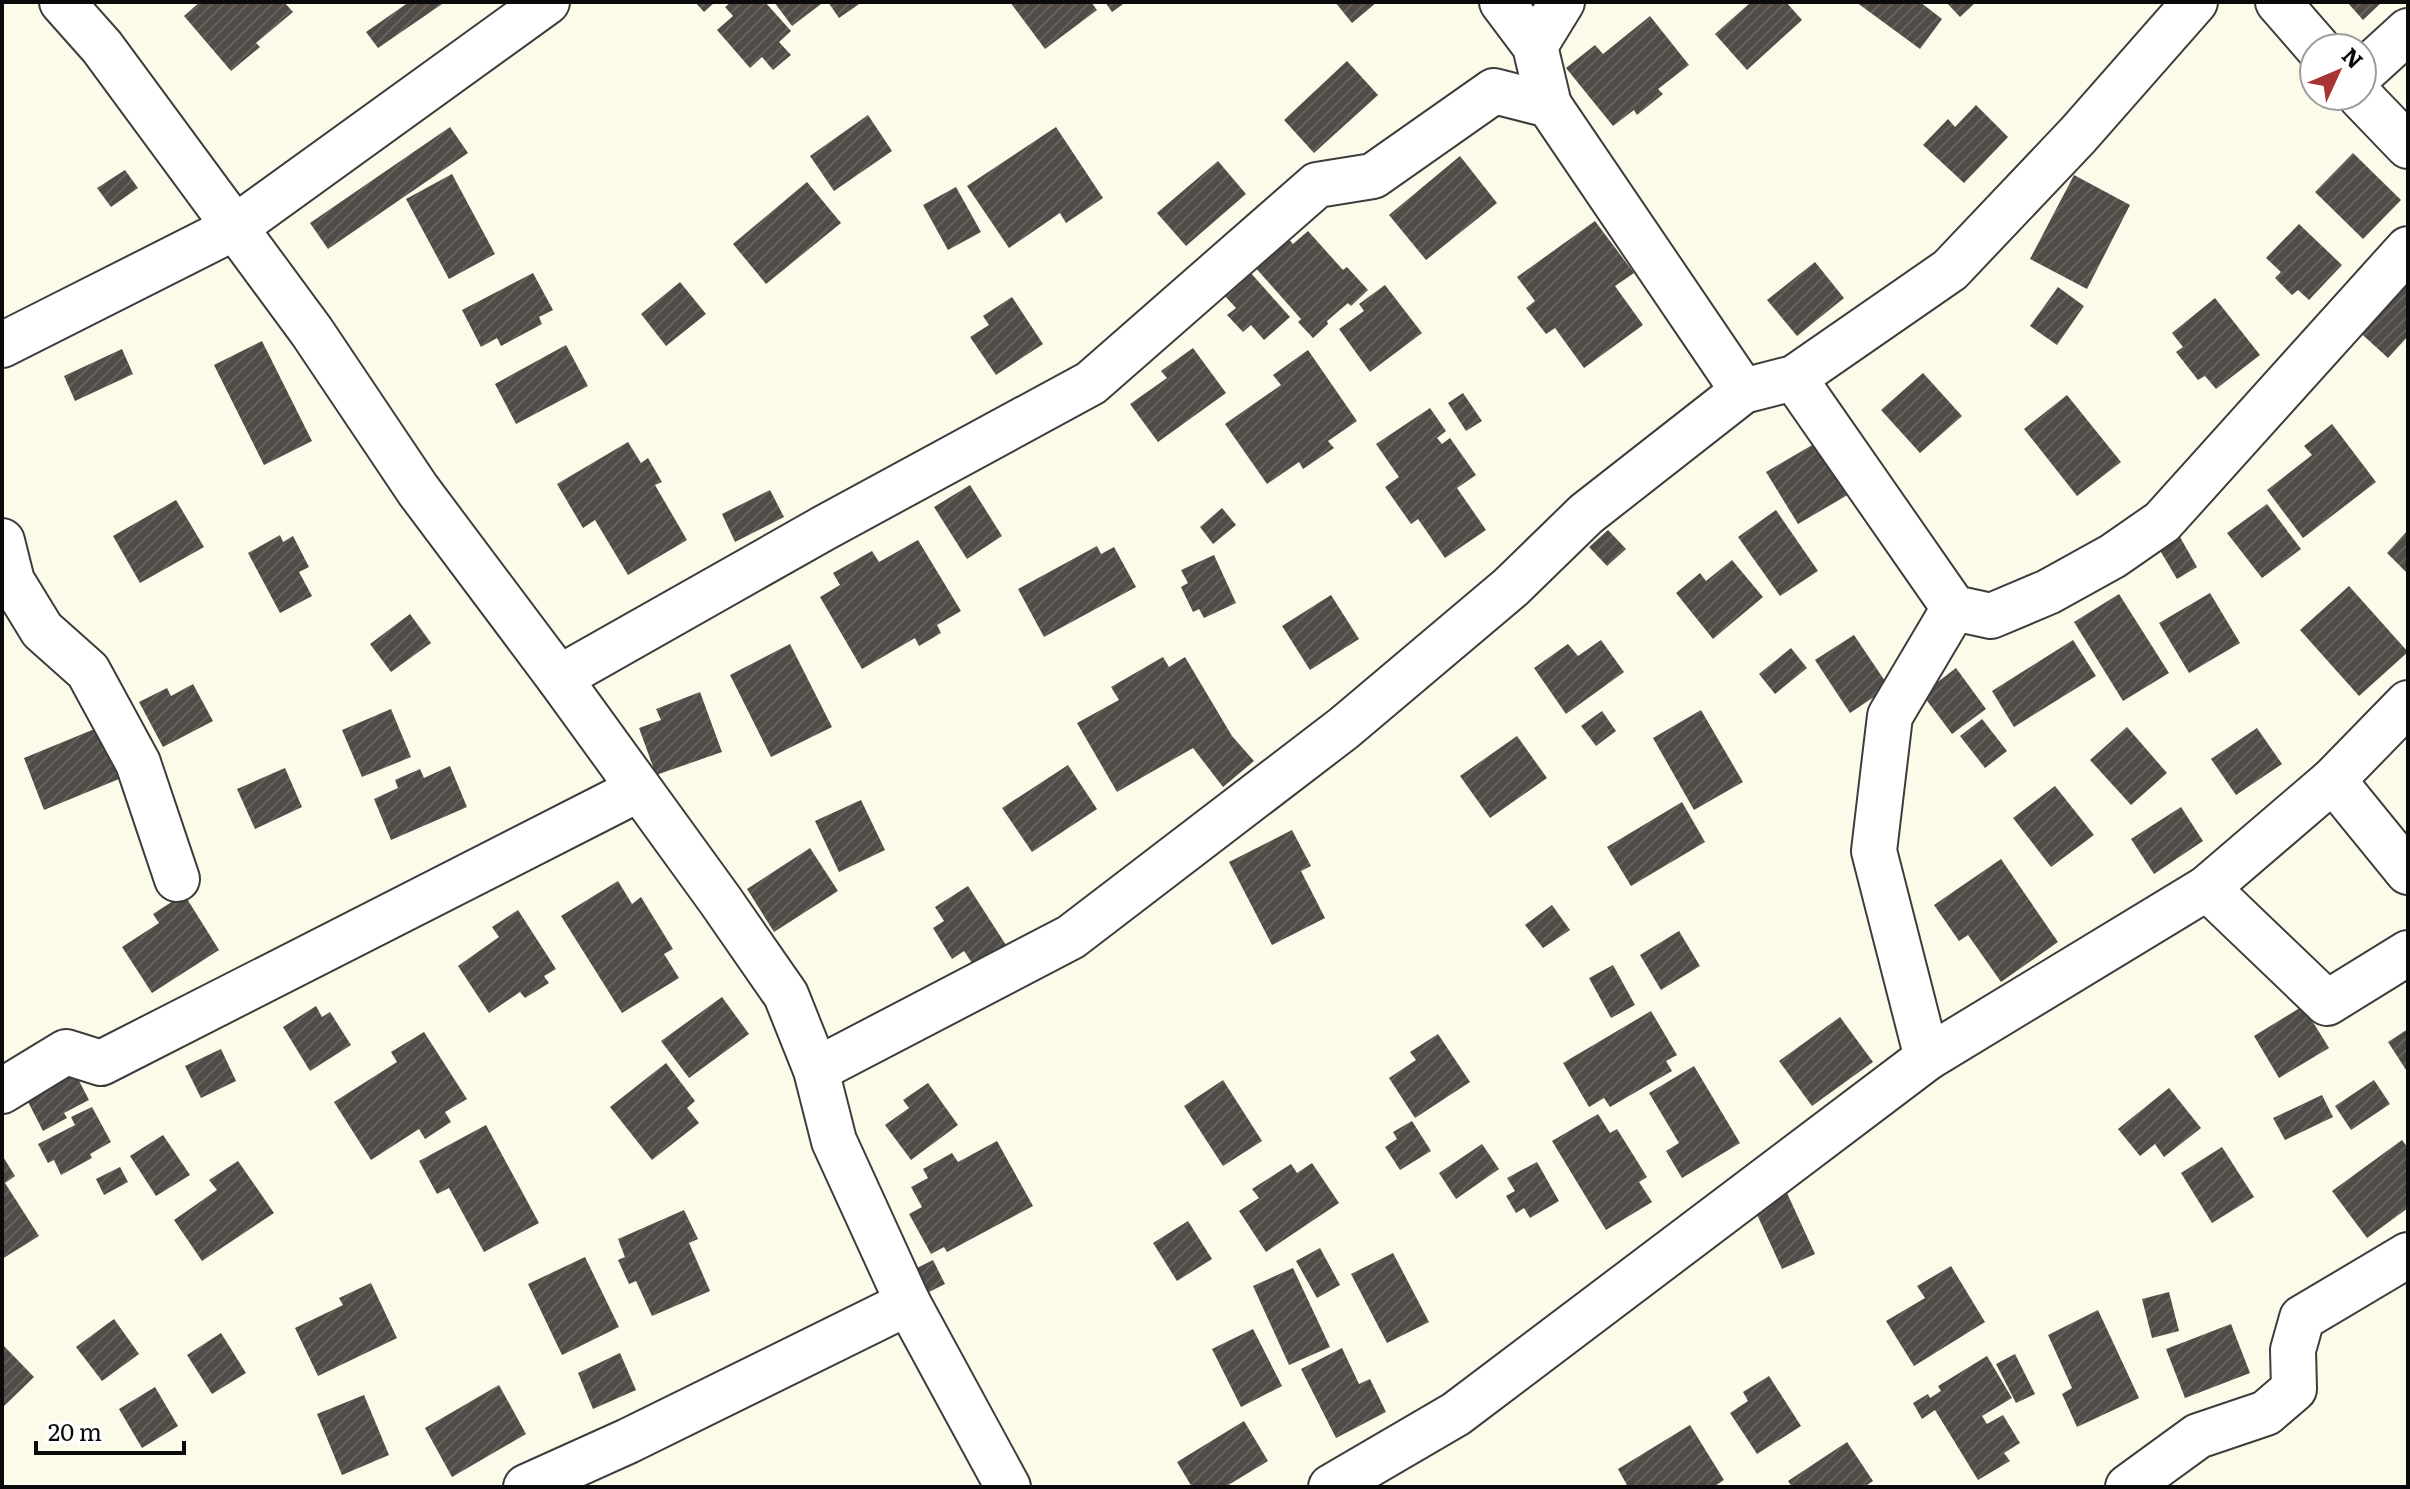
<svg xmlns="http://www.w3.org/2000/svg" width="2410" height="1489" font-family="Literata,serif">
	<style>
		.building { fill: url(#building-hatch) }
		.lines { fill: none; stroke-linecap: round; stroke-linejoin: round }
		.minor-casing { stroke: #3d3d3d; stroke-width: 48 }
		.tertiary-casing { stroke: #3d3d3d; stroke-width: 48 }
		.minor { stroke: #fff; stroke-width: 44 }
		.tertiary { stroke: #fff; stroke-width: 44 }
	</style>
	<defs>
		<pattern id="building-hatch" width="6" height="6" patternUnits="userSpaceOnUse" patternTransform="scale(2)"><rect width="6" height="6" fill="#514c47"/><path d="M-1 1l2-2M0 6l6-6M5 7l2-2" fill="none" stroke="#65615d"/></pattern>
	</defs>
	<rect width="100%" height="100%" fill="#fcfae9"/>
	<!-- building -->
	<g class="building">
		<path d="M200,2H284L293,12L256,43L260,47L231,71L184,16Z"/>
		<path d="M409,2H445L378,48L366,32Z"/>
		<path d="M695,2H715L704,12Z"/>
		<path d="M731,2H765L791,31L779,42L791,55L773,70L762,57L750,68L717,30L733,16L725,7Z"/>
		<path d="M774,2H819L821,4L792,26Z"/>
		<path d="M828,2H862L839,18Z"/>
		<path d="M1010,2H1091L1097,10L1045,49Z"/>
		<path d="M1105,2H1126L1112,12Z"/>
		<path d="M1335,2H1377L1352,23Z"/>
		<path d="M1751,2H1786L1802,20L1747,70L1715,34Z"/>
		<path d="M1856,2H1920L1942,19L1920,49Z"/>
		<path d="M1946,2H1976L1960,17Z"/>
		<path d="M2347,2H2382L2363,20Z"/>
		<path d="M1650,16L1689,65L1658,89L1663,94L1637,115L1634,110L1613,126L1566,68L1595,45L1603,54Z"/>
		<path d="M1347,61L1378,95L1314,153L1284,120Z"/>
		<path d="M1976,105L2008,137L1964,183L1923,145L1948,119L1955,127Z"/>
		<path d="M868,115L892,151L834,191L810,156Z"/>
		<path d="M450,127L468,153L328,249L310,223Z"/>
		<path d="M1056,127L1103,198L1066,223L1060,213L1009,248L967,186Z"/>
		<path d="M2353,153L2401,200L2363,239L2315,192Z"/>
		<path d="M1460,156L1497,203L1426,260L1389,215Z"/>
		<path d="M1218,161L1246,194L1186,246L1157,213Z"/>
		<path d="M125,170L138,188L111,207L97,188Z"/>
		<path d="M452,174L495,254L449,279L406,199Z"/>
		<path d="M2074,175L2130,205L2087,289L2030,259Z"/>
		<path d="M807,182L841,223L766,284L733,244Z"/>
		<path d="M956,187L981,232L948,250L923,205Z"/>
		<path d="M1595,221L1634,273L1615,286L1643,325L1584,368L1555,328L1546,334L1526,308L1535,301L1517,277Z"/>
		<path d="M2299,224L2342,265L2309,300L2298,290L2292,295L2275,278L2281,272L2266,258Z"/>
		<path d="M1308,231L1343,270L1347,267L1368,290L1351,306L1348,303L1327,321L1328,324L1313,338L1298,322L1301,319L1254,266L1287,237L1293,244Z"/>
		<path d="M1815,262L1844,298L1797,336L1767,300Z"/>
		<path d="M1249,271L1290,317L1264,340L1251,325L1243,332L1227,315L1236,308L1223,294Z"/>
		<path d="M533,273L553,310L539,317L542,324L501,346L497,338L481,347L462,310Z"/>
		<path d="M2408,280V336L2388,358L2354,327Z"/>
		<path d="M680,282L706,314L666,346L641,314Z"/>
		<path d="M1385,285L1422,333L1370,372L1339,329L1364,311L1359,304Z"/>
		<path d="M2058,287L2084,306L2057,345L2030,326Z"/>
		<path d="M1012,297L1043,344L996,375L970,337L989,325L983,316Z"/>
		<path d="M2215,298L2260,355L2216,389L2205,376L2198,380L2176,352L2183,347L2172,333Z"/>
		<path d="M262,341L312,441L264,465L214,365Z"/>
		<path d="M566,345L588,386L516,424L495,384Z"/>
		<path d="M1193,348L1226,393L1158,442L1130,404L1167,378L1161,371Z"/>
		<path d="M122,349L133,374L75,401L64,376Z"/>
		<path d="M1308,350L1357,421L1328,441L1334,448L1303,469L1299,462L1267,484L1225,424L1281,385L1273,375Z"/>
		<path d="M1923,373L1962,416L1920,453L1881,410Z"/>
		<path d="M1463,393L1482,421L1466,431L1448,403Z"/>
		<path d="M2067,395L2121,462L2077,496L2024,429Z"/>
		<path d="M1430,408L1446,431L1437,438L1442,444L1450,438L1476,475L1457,488L1486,530L1445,558L1418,519L1411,524L1385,487L1399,477L1376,444Z"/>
		<path d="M2332,424L2376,482L2303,538L2267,490L2312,455L2304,446Z"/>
		<path d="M1819,441L1851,493L1798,524L1766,472Z"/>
		<path d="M628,442L641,463L648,458L662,482L655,485L687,540L628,575L595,520L583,528L557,484Z"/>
		<path d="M970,485L1002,536L967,559L934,507Z"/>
		<path d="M770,490L784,517L735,542L722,514Z"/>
		<path d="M176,500L204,547L140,583L113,536Z"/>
		<path d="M2267,504L2301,549L2262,578L2227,533Z"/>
		<path d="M1222,508L1236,525L1213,544L1200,527Z"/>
		<path d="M1776,510L1818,571L1780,596L1738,537Z"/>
		<path d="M1608,530L1626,549L1607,566L1589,547Z"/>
		<path d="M2176,530L2197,567L2177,579L2155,542Z"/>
		<path d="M2408,530V574L2387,553Z"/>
		<path d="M280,535L283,542L293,536L309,567L299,572L312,596L280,613L248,553Z"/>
		<path d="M918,540L961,611L937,625L941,633L919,646L915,638L862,669L820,597L840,585L833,573L872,551L879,562Z"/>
		<path d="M1097,546L1101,554L1114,547L1136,587L1044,637L1018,589Z"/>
		<path d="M1214,555L1236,603L1204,618L1199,609L1193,612L1181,587L1188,583L1181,570Z"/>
		<path d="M1732,560L1763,597L1713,639L1676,593L1700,573L1706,581Z"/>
		<path d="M2349,586L2408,652L2359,696L2300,630Z"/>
		<path d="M2210,593L2240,643L2189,673L2159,623Z"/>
		<path d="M2119,594L2169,673L2123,701L2074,622Z"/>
		<path d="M1331,595L1359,639L1310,670L1282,626Z"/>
		<path d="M410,614L431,643L391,672L370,644Z"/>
		<path d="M1854,635L1889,687L1850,713L1815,660Z"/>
		<path d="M1601,640L1624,672L1566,714L1534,668L1568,644L1578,656Z"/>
		<path d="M2073,640L2096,676L2014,727L1992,691Z"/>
		<path d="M790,644L832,727L771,757L730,675Z"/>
		<path d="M1791,648L1807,668L1775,694L1759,674Z"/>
		<path d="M1163,657L1169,667L1185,657L1232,736L1254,761L1223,787L1193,748L1117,792L1077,723L1119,700L1111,687Z"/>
		<path d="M1956,668L1986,709L1952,734L1922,694Z"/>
		<path d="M193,684L213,721L163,747L139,702L167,688L171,696Z"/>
		<path d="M700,692L722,752L656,775L639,728L661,720L656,709Z"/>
		<path d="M391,709L411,757L362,777L342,730Z"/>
		<path d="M1701,710L1743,782L1694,810L1653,738Z"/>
		<path d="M1602,711L1616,731L1596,746L1581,726Z"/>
		<path d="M1982,719L2007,751L1985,768L1960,736Z"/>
		<path d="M2127,727L2167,773L2131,805L2090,760Z"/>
		<path d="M97,728L119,779L44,810L24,758Z"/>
		<path d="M2257,728L2282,764L2236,795L2211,759Z"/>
		<path d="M1517,736L1547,778L1490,818L1460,776Z"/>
		<path d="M1068,765L1097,809L1032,852L1002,808Z"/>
		<path d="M450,766L467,807L391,840L374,799L398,788L395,780L420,769L424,778Z"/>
		<path d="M285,768L302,807L255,829L237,789Z"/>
		<path d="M2055,786L2094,835L2051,867L2013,818Z"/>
		<path d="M861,800L885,850L839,872L815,821Z"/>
		<path d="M1682,802L1705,842L1631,886L1607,847Z"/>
		<path d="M2181,807L2203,841L2154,874L2131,839Z"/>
		<path d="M1292,830L1311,866L1301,871L1325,918L1272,945L1229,862Z"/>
		<path d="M810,848L838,891L774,932L747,889Z"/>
		<path d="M2001,859L2058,942L2001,982L1968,935L1959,941L1934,905Z"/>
		<path d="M618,881L632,904L641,897L673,949L664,954L679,978L622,1013L561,916Z"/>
		<path d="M968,886L1006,945L974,966L964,951L952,959L933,928L944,921L935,907Z"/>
		<path d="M184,894L219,950L152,993L122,947L159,923L153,914Z"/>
		<path d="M1552,905L1570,930L1543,948L1525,925Z"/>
		<path d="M518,910L556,969L544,976L549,983L525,998L520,992L489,1013L458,966L499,937L492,927Z"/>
		<path d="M1679,931L1700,966L1661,990L1640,955Z"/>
		<path d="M1613,965L1635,1005L1611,1018L1589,978Z"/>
		<path d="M722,997L749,1034L689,1078L661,1041Z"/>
		<path d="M316,1006L322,1017L330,1012L351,1045L310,1071L283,1027Z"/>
		<path d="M2303,1006L2329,1048L2279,1078L2254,1036Z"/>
		<path d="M1651,1011L1677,1055L1666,1061L1672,1071L1610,1107L1604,1098L1589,1107L1563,1063Z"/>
		<path d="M1840,1017L1873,1062L1812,1106L1779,1061Z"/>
		<path d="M2408,1029V1073L2388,1042Z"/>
		<path d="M424,1032L467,1099L445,1112L451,1122L425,1139L419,1129L371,1160L334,1102L397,1062L391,1052Z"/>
		<path d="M1438,1034L1470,1082L1415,1118L1389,1078L1416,1060L1410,1052Z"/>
		<path d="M221,1049L236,1081L201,1098L185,1066Z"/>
		<path d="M666,1063L695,1101L687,1108L699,1123L652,1160L610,1107Z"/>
		<path d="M1694,1066L1740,1143L1682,1178L1666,1151L1679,1143L1649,1093Z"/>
		<path d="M75,1073L89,1100L64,1113L67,1118L43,1131L26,1098Z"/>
		<path d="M1223,1080L1262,1141L1223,1166L1184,1106Z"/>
		<path d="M2374,1080L2390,1104L2351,1130L2335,1106Z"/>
		<path d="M928,1083L958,1125L911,1160L885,1125L909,1108L903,1100Z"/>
		<path d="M2169,1088L2201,1128L2164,1157L2155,1144L2140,1156L2118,1129Z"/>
		<path d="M2322,1095L2333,1117L2285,1140L2273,1118Z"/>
		<path d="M92,1107L111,1142L90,1154L92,1158L61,1175L54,1160L48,1163L38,1144L75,1125L71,1117Z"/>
		<path d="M1598,1114L1610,1133L1617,1129L1647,1177L1639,1182L1652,1202L1606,1230L1552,1141Z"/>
		<path d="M1412,1121L1431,1151L1400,1170L1385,1147L1397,1139L1393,1132Z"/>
		<path d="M486,1125L539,1223L484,1252L449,1188L437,1194L419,1161Z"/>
		<path d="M163,1135L190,1175L156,1196L130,1156Z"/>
		<path d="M2402,1140L2408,1148V1208L2367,1238L2332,1191Z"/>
		<path d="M997,1141L1033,1206L947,1252L944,1247L931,1254L909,1214L922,1207L911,1187L928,1178L923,1169L952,1153L958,1162Z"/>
		<path d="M1482,1144L1499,1169L1456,1199L1439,1173Z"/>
		<path d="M2222,1147L2254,1197L2212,1223L2181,1173Z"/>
		<path d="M2,1155L15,1176L5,1183L39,1236L2,1259Z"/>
		<path d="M238,1161L274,1213L202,1261L174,1220L217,1190L209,1180Z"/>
		<path d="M1537,1162L1559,1201L1530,1218L1524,1208L1516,1213L1506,1196L1515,1191L1507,1178Z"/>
		<path d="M1312,1163L1339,1203L1266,1252L1239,1211L1259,1198L1252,1189L1291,1164L1297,1173Z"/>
		<path d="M120,1167L128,1182L104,1195L96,1179Z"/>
		<path d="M1787,1193L1815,1254L1782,1269L1754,1208Z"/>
		<path d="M684,1210L698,1239L689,1243L710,1291L652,1316L636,1281L629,1284L618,1260L625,1257L618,1239Z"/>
		<path d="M1188,1221L1212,1259L1177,1281L1153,1243Z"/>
		<path d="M1320,1248L1340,1285L1317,1298L1296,1261Z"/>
		<path d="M1393,1253L1429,1322L1387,1343L1351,1274Z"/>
		<path d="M585,1257L619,1327L562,1355L528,1284Z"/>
		<path d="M933,1260L945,1284L919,1297L907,1273Z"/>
		<path d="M1951,1266L1985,1322L1914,1366L1886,1321L1925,1298L1917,1286Z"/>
		<path d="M1293,1268L1330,1347L1289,1365L1253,1286Z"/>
		<path d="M371,1283L397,1338L318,1376L295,1328L343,1305L339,1298Z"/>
		<path d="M2169,1292L2179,1331L2152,1338L2142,1299Z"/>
		<path d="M2098,1310L2139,1398L2077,1427L2062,1394L2072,1388L2048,1335Z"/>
		<path d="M114,1319L139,1354L102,1381L76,1347Z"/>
		<path d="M2231,1324L2250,1373L2185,1398L2166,1349Z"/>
		<path d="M1253,1329L1282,1386L1241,1407L1212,1349Z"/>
		<path d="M221,1333L246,1373L212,1394L187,1355Z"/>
		<path d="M2,1344L34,1377L2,1408Z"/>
		<path d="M1342,1348L1359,1384L1370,1379L1386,1412L1336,1438L1301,1369Z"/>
		<path d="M620,1353L636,1390L593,1409L578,1373Z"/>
		<path d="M2015,1354L2035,1394L2016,1403L1996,1364Z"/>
		<path d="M1987,1356L2012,1398L1982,1416L1987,1424L2003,1415L2020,1443L2004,1453L2010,1461L1978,1480L1935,1410L1922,1419L1913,1403L1928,1394L1930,1398L1941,1391L1938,1386Z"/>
		<path d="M1769,1376L1801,1426L1757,1454L1730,1413L1748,1401L1743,1392Z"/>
		<path d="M499,1385L526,1434L452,1477L425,1428Z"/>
		<path d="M155,1387L178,1426L142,1448L119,1409Z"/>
		<path d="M364,1395L389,1455L342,1475L317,1414Z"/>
		<path d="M1244,1421L1268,1461L1225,1487H1192L1177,1462Z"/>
		<path d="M1690,1425L1724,1480L1713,1487H1628L1618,1469Z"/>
		<path d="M1847,1442L1873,1481L1864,1487H1792L1788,1481Z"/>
	</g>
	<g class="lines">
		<!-- minor casing -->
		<g class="minor-casing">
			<g id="minor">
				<path d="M62,2L102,47L312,332L418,490L559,678L720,900L786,995L816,1070L834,1141L908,1303L1008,1487"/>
				<path d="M1502,2L1535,46L1549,105"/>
				<path d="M2278,2L2318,48"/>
				<path d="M1535,46L1562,2"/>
				<path d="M2362,73L2408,31"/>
				<path d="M2360,96L2408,146"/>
				<path d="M1794,378L1954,608L1991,616L2048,592L2113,556L2162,522L2408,249"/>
				<path d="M2,541L12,581L42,630L88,671L138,763L177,879"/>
				<path d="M559,678L824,528L1091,383L1317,185L1373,176L1494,91L1549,105L1743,391"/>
				<path d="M2333,780L2408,872"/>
				<path d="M2207,888L2327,1003L2408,953"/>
				<path d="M1927,1058L1874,851L1890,716L1954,608"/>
				<path d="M816,1070L1071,937L1344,728L1511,587L1586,514L1743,391L1794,378L1950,270L2078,135L2195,2"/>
				<path d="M2,1091L66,1052L101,1063L639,789"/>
				<path d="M526,1487L628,1441L908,1303"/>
				<path d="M1331,1487L1456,1414L1927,1058L2207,888L2333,780L2408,703"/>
				<path d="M2128,1487L2198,1436L2266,1413L2294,1389L2293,1350L2302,1318L2408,1255"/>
			</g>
		</g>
		<!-- tertiary casing -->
		<g class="tertiary-casing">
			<path id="tertiary" d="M2,345L234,228L547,2"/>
		</g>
		<!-- minor -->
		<use href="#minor" class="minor"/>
		<!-- tertiary -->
		<use href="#tertiary" class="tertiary"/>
	</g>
	<!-- border -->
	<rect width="2410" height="1489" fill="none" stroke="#0a0a0a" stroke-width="8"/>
	<!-- north arrow -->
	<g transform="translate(2338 72) rotate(46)"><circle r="38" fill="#ffffff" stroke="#9d9d9d" stroke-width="2"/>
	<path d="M0-6L14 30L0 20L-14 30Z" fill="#a83433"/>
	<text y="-12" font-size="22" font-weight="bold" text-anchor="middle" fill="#0a0a0a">N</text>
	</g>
	<!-- scale -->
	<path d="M36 1441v12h148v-12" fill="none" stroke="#0a0a0a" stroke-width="4"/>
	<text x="48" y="1441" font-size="24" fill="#0a0a0a" stroke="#ffffff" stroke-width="6" paint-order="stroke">20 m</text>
</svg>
